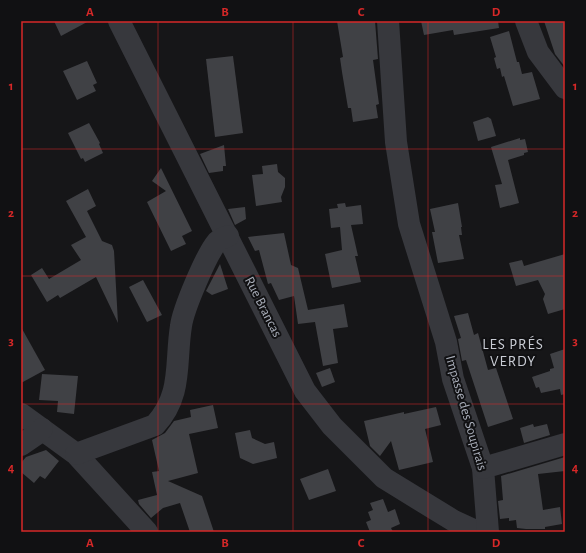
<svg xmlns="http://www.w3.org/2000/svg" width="586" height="553" font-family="'Alegreya Sans',sans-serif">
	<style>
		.building { fill: #404145 }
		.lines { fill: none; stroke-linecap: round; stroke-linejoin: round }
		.minor { stroke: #37383d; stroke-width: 22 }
		.grid { fill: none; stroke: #d62828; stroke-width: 1; stroke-opacity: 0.55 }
		.labels { text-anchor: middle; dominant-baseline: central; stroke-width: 4; stroke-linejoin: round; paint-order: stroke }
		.street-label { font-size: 14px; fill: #a8adb8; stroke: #111113 }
		.neighbourhood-label { font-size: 15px; letter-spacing: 1px; fill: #c9ccd4; stroke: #111113 }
		.neatline { fill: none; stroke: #d62828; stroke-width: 1.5 }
		.grid-label { font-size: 13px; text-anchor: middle; font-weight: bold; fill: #d62828 }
	</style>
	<rect width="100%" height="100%" fill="#161618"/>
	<!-- building -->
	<g class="building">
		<path d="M54,21H89L61,36Z"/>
		<path d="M337,21H375L378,59L373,60L379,104L376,105L378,118L353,122L351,108H348L342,72L340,58L343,57Z"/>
		<path d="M421,21H498L499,28L454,35L453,30L424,35Z"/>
		<path d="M544,21H565V67L555,54Z"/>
		<path d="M509,31L517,62H519L522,74L532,72L540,99L513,106L504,76L502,77L500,68L497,69L494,58L496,57L490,37Z"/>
		<path d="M233,56L243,133L215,137L206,59Z"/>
		<path d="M87,61L97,83L93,85L96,91L77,100L63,71Z"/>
		<path d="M488,117L491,119L496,136L478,141L473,122Z"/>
		<path d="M89,123L100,143L99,144L103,153L85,162L83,158L81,159L68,133Z"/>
		<path d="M520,138V140L525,139L528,152L524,153V155L508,160L519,203L500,208L495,185L502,184L491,147Z"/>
		<path d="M224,145L226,166H223V171L209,173L200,154Z"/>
		<path d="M277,164L278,172L285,178V187L281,197L282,202L256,206L252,175L263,174L262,166Z"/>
		<path d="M161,168L192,231L182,236L186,244L171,251L147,202L166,191L152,181Z"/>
		<path d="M88,189L96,206L87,211L102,241L112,245L114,251L118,323L96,277L60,298L58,295L47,302L31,275L42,268L49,279L81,260L71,245L86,237L66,201Z"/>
		<path d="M345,203L346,207L361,205L363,224L351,225L358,256H355L361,282L332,288L325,254L342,250L340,227L331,228L329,209L338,208L337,204Z"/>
		<path d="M458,203L462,227H461L462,235H459L464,259L438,263L432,232H435L430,209Z"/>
		<path d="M245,207L246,219L235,225L228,209Z"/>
		<path d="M284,233L291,265L298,268L308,310L344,304L348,327L333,329L338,363L323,366L315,322L298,324L294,296L279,300L271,283L268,284L259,250L255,251L248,237Z"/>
		<path d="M565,254V309L548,314L543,299L545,294L538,280L516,286L509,263L522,260L524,266Z"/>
		<path d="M220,264L228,289L212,295L206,291Z"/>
		<path d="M143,280L162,315L147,322L129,287Z"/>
		<path d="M468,313L474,335L478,333L488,370L496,368L513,419L488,427L466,360L462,361L458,339L461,338L454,316Z"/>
		<path d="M21,327L45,370L21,383Z"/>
		<path d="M565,349V394L561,395L560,389L541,393L539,387L536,388L532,377L550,371V369L554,368L550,354Z"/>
		<path d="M330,368L335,382L322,387L316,373Z"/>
		<path d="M42,374L78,376L74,414L57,412L58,401L39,400Z"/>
		<path d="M213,405L218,428L189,434L198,473L168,481L202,496L214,532H190L180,503L163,508L151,518L139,504L138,500L157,495L152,472L159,471L152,440L165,433L174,421L191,417L190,410Z"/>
		<path d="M436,407L441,425L425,429L433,462L399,470L391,441L380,456L370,446L364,421L404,412V414Z"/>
		<path d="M533,424L534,427L547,424L550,435L524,443L520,428Z"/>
		<path d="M250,430L252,438L265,444L274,442L277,458L253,464L240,458L235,433Z"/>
		<path d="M46,450L59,461L45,479L40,476L34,483L21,472V463L26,457Z"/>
		<path d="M565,457V471L538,474L543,510L560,507L562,524L545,527V529H526L517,528L516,520L509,521V518L500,519L498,501L503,500L501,476Z"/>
		<path d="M328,469L336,491L309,500L300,479Z"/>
		<path d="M383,499L388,512L395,509L400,524L391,528L393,532H370L366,522L371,520L368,512L373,510L370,503Z"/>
	</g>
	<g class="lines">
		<!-- minor -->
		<g class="minor">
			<path d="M119,21L305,391L332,426L384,478L454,521L478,532"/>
			<path d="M388,21L396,142L409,224L446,342L453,379L483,468L488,532"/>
			<path d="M526,21L538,52L565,88"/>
			<path d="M21,414L76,454L147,532"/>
			<path d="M21,445L37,434L42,429"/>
			<path d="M76,454L155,425C183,395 175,363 181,326C183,310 206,255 217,242C219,239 224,238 228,236"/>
			<path d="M483,468L565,444"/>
		</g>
	</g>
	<!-- grid -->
	<path class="grid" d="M158,21V532M293,21V532M428,21V532M21,149H565M21,276H565M21,404H565"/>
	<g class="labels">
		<!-- street labels -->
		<g class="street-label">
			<text transform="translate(263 307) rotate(63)">Rue Brancas</text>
			<text transform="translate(466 413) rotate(74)">Impasse des Soupirais</text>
		</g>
		<!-- neighbourhood labels -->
		<g class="neighbourhood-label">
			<text x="513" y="344">LES PRÉS<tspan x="513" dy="17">VERDY</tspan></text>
		</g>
	</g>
	<!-- border -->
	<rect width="586" height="553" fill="none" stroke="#111113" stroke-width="44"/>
	<rect x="22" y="22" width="542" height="509" class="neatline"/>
	<g class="grid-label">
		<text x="90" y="16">A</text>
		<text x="225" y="16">B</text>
		<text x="361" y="16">C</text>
		<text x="496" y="16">D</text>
		<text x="11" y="90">1</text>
		<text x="575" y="90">1</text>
		<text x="11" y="217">2</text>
		<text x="575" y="217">2</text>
		<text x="11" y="345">3</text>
		<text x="575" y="345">3</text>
		<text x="11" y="472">4</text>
		<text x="575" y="472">4</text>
		<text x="90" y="547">A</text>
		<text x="225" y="547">B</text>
		<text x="361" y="547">C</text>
		<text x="496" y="547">D</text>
	</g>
</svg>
